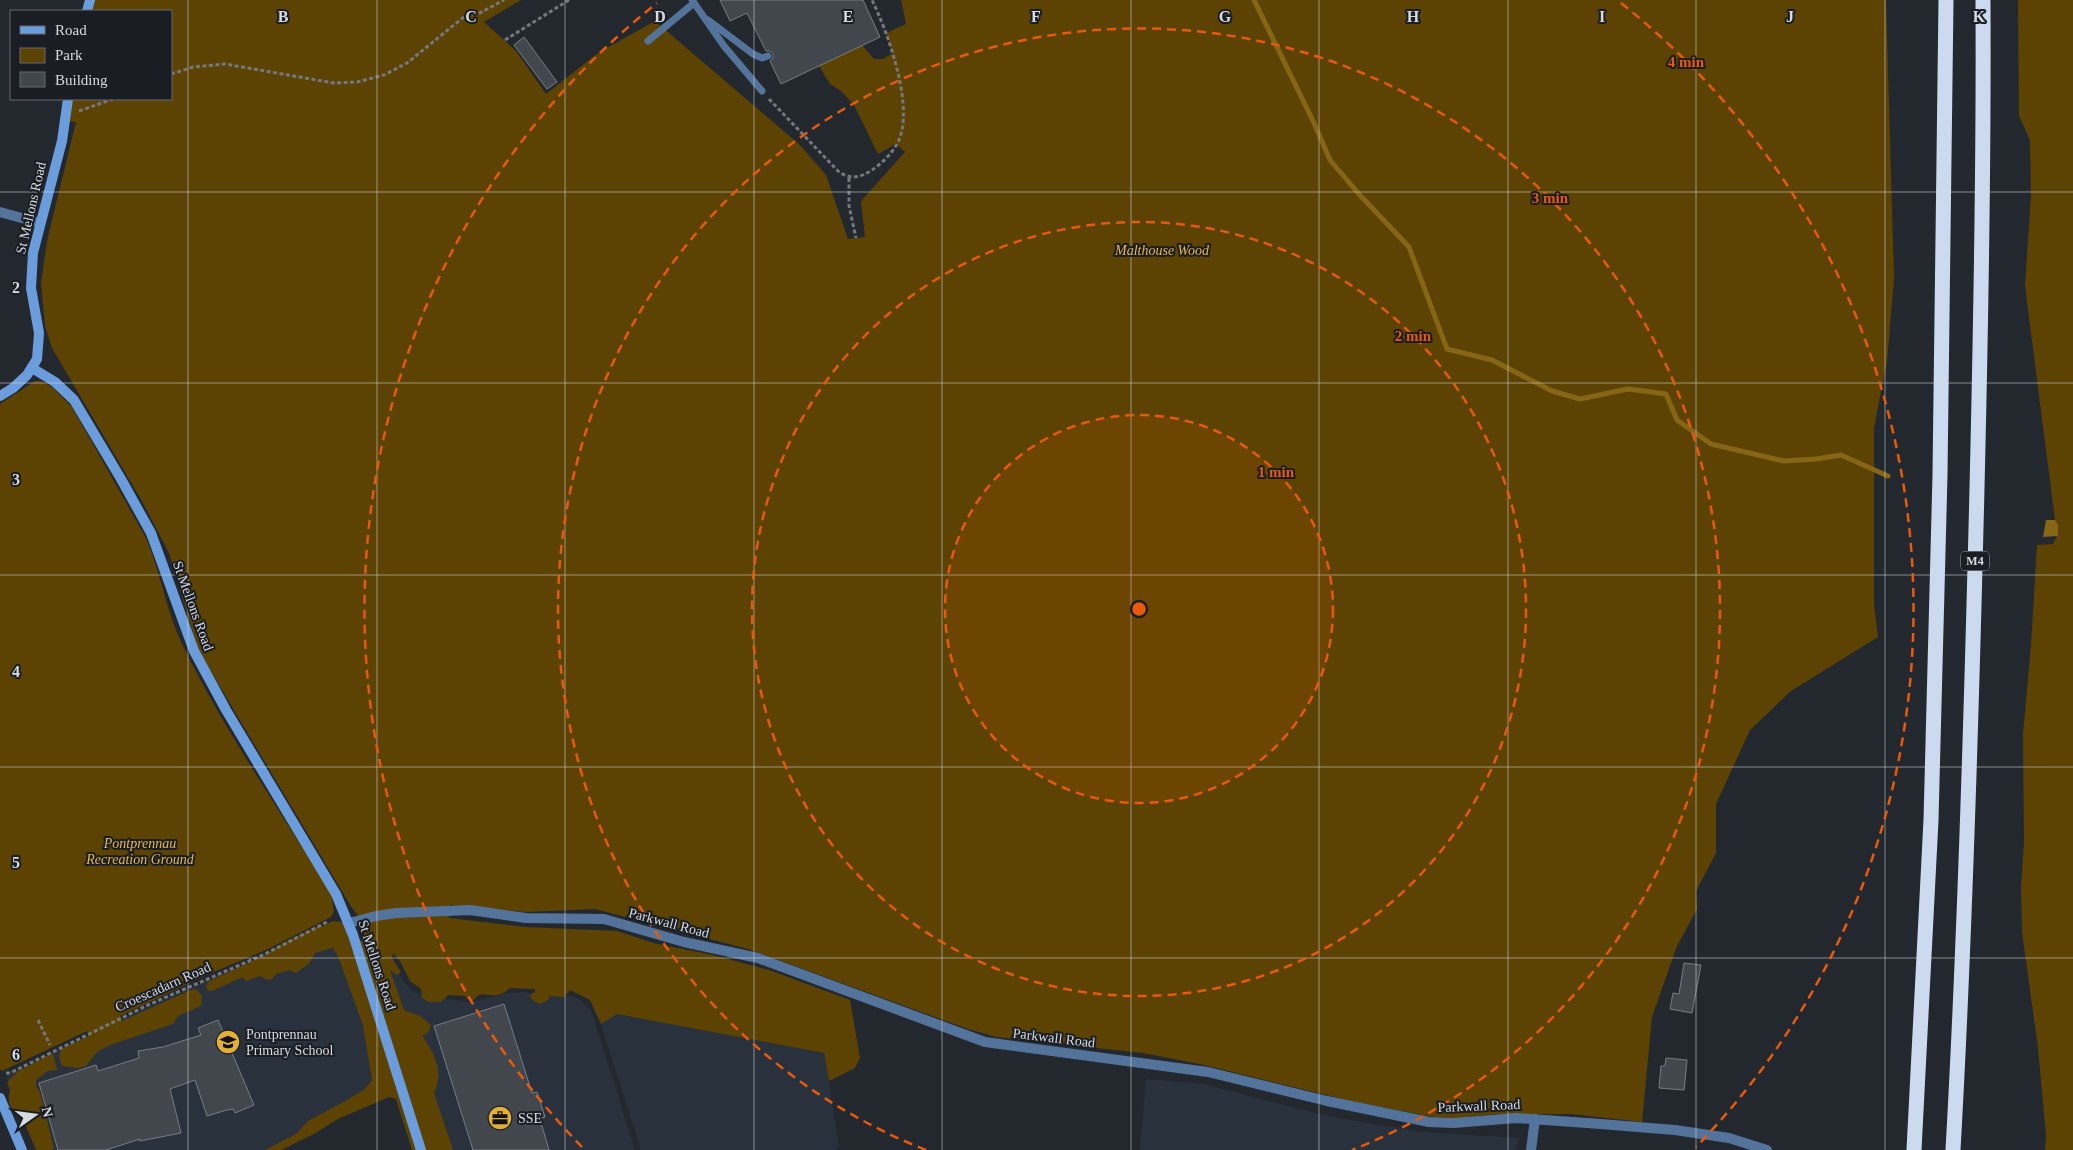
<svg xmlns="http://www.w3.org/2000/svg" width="2073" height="1150" font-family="Georgia,serif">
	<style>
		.built { fill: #28313c }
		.green { fill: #5c4303 }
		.water { fill: #866514 }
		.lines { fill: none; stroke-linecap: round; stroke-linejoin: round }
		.stream { stroke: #866514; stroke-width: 5 }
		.building { fill: #41474d; stroke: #777d85 }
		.path { stroke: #74787d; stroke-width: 3; stroke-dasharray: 4 2.5; stroke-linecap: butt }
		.lane { stroke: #54739b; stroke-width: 7 }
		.street { stroke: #54739b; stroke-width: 10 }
		.secondary { stroke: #6b9ddd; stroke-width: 10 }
		.highway { stroke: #cbdaee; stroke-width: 15 }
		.grid { fill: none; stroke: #d7dbdf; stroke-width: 1; stroke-opacity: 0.55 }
		.ring { fill: none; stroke: #e8590c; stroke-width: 2.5; stroke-dasharray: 9 6 }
		.labels { text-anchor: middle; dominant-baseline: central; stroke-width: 4; stroke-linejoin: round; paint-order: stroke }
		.shield { fill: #1a1e24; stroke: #9ea2a7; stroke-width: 1 }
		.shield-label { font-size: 12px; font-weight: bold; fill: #d7dbdf }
		.street-label { font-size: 14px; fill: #d7dbdf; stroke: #1a1e24 }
		.park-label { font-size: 14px; font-style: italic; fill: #e6b64f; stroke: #1a1e24 }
		.poi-label { font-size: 14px; fill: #d7dbdf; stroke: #1a1e24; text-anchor: start }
		.grid-label { font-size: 16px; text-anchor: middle; font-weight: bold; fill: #d7dbdf; stroke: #1a1e24; stroke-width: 4; stroke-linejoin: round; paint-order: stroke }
		.centre { fill: #e8590c; stroke: #1a1e24; stroke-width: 2.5 }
		.ring-label { font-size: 15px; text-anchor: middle; font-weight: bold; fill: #e8590c; stroke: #1a1e24; stroke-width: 4; stroke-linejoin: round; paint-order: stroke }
	</style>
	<rect width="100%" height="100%" fill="#23282e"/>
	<!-- built -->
	<g class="built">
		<path d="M333,921L342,925L396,1089L274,1150H38L6,1076L150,1006L265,955Z"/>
		<path d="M380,950L395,965L403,980L412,991L419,994L467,1002L480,1000L505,993L522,992L573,996L580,1000L591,1010L635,1150H446Z"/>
		<path d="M595,1005L615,1008L684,1026L824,1053L839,1147L835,1150H641Z"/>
		<path d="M1146,1079L1204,1084L1323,1115L1422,1132L1520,1138L1515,1150H1140Z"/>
	</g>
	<!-- green -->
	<g class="green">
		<path d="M90,0H521L484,22L516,51L546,94L598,53L655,21L800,145L826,175L848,239L865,237L861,201L905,152L896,144L878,154L854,105L841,91L830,84L819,66L862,45L874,59H883L893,53L886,33L906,24L901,0H1886L1894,279L1887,362L1874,427V604L1878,637L1791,691L1750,730L1716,804V853L1696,891L1697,909L1677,946L1652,1017L1642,1122L1571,1114H1495L1459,1118L1433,1117L1351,1101L1204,1065L1143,1053L996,1037L968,1029L748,949L595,909L526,912L450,905L449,918L525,927L617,931L653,943L713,955L769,970L850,1000L860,1058L855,1068L829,1081L824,1053L617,1014L601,1024L590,1000L570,990L564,997L550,996L548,1000L540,1004L532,1000L530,995L535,992V989L510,988C497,1001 484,992 479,995C476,996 475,999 473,1001L468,1000L465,996L448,995L441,1002H429L422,998L421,989L410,981L400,961L393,953L392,958L401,972L397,975L390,970L404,1010L420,1016L431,1025L428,1033L422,1036C435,1053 444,1073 434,1093L453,1150H412L396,1099L389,1097L338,1119L314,1134L281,1150H265L296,1134L308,1121L347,1100L365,1089L372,1080L363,1025L339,959L333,948L315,953L309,964L296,973L289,970L276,974L272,979L267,980L260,976L246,981L243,977L212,991H208L206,986L209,981L265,955L283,943L316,927L323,926L333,921L342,922L359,944C368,929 363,921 352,908L198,650L169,553L143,503L52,348L45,326L41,283L47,241L76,122L64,121L68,99H171V11H87Z"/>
		<path d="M2018,0H2073V1150H2045L2046,1136L2038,1048L2022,932L2021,887L2024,842L2023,734L2031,645L2037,545L2053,544C2058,535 2060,529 2055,520L2025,286L2031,196L2030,140L2019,116Z"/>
		<path d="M35,381H41L52,387L72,407L146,538C161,573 166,611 183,646C225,732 281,812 331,893L334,911L331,917L266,950L204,976L120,1016L122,1021L193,989L197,990L202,996L201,1006L178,1016L173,1024L110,1045L97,1052L86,1066L78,1068L62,1066L59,1057L61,1049L89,1036L87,1031L2,1071L0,1069V404Z"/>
		<path d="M53,1053L57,1070L48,1071L36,1080V1086L40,1093L54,1148L51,1150H36L20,1112L12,1110C8,1102 8,1097 10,1090L7,1082L17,1072Z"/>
	</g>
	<!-- water -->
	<path class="water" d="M2046,520H2055L2058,525V536L2043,537Z"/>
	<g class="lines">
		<!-- stream -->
		<path class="stream" d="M1254,0L1314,123L1330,160L1358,193L1409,247L1447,349L1492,360L1552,391L1580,399L1628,389L1666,394L1677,420L1711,444L1784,461L1816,459L1841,455L1888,476"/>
	</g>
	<!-- building -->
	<g class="building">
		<path d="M720,0H863L880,37L781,84L770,61L773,58V54L770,51H766L747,13L730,21Z"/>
		<path d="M524,37L557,82L547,89L514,45Z"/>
		<path d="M1684,963L1701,965L1692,1013L1670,1009L1673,993L1679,994Z"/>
		<path d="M504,1004L532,1093L537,1092L545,1117L540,1119L549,1150H473L434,1026Z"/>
		<path d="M218,1020L254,1105L235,1113L233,1109L227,1110L207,1116L195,1080L170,1089L181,1133L140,1141V1139L106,1150H58L39,1083L96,1065L98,1071L139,1058L138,1051L163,1047L201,1035L198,1028Z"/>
		<path d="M1666,1058L1687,1060L1684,1090L1659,1088L1661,1066H1665Z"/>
	</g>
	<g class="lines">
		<!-- path -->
		<g class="path">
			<path d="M505,40L569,0"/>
			<path d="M171,74L193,67L225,64L334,83L357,82L384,75L407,63L465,16L478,14L504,0"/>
			<path d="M769,99L838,171C850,180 860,178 872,170C884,162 897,149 901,134C911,98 888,33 872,0"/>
			<path d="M79,111L113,99"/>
			<path d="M849,178V206L856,238"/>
			<path d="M38,1020L50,1045"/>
			<path d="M6,1073H10L148,1005L265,954L329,921"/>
		</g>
		<!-- lane -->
		<g class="lane">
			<path d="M692,0L724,46L762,91"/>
			<path d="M708,20L753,54L762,58L768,56"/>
			<path d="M648,41L694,3"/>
		</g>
		<!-- street -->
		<g class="street">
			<path d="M0,212L40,223"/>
			<path d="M349,923L376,916L396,913L470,910L526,918L604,919L684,942L758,958L985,1042L1208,1072L1327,1101L1429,1122L1454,1123L1516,1118L1601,1124L1675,1130L1729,1138L1767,1150"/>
			<path d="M1531,1150L1535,1119"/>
		</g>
		<!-- secondary -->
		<g class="secondary">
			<path d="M87,11L90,0"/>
			<path d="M32,368L55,382L74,400L121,479L151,533L194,651L226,710L336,894L353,935L421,1150"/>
			<path d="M0,396L13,388L27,375L37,359L39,333L31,288L33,253L62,141L68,99"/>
			<path d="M0,1098L22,1150"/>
		</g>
		<!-- highway -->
		<g class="highway">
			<path d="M1914,1150L1931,820L1940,475L1946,0"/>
			<path d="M1953,1150C1964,956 1970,761 1975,567C1980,378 1984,189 1983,0"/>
		</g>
	</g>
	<!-- grid -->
	<path class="grid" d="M188,0V1150M377,0V1150M565,0V1150M754,0V1150M942,0V1150M1131,0V1150M1319,0V1150M1508,0V1150M1696,0V1150M1885,0V1150M0,192H2073M0,383H2073M0,575H2073M0,767H2073M0,958H2073"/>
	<!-- distance rings -->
	<circle cx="1139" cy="609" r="194" fill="#e8590c" fill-opacity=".12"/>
	<g class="ring">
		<circle cx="1139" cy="609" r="194"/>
		<circle cx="1139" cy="609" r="387"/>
		<path d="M926 1150A581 581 0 1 1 1352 1150"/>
		<path d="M582 1147A774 774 0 0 1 657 3M1621 3A774 774 0 0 1 1696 1147"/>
	</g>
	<!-- icons -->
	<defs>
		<g id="school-disc" transform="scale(1.25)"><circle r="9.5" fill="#e3ae35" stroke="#1a1e24"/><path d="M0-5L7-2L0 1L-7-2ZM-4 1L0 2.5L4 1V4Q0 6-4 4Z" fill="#111"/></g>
		<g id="office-disc" transform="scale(1.25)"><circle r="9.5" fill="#e3ae35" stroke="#1a1e24"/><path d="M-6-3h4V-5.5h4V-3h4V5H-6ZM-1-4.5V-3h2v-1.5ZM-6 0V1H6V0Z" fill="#111"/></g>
	</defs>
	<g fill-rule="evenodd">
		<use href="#school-disc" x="228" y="1042"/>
		<use href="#office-disc" x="500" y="1118"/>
	</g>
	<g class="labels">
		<!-- shield labels -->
		<rect class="shield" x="1961" y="551.5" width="28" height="19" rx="4"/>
		<g class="shield-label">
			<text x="1975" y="561">M4</text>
		</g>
		<!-- street labels -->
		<g class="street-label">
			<text transform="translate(31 208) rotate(-77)">St Mellons Road</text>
			<text transform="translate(193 606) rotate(70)">St Mellons Road</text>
			<text transform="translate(669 923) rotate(15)">Parkwall Road</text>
			<text transform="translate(377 965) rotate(72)">St Mellons Road</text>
			<text transform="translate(163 987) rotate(-24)">Croescadarn Road</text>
			<text transform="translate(1054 1038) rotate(7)">Parkwall Road</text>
			<text transform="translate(1479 1106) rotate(-2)">Parkwall Road</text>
		</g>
		<!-- park labels -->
		<g class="park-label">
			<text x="1162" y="250">Malthouse Wood</text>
			<text x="140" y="843">Pontprennau<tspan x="140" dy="16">Recreation Ground</tspan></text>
		</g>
		<!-- poi labels -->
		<g class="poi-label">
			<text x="246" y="1034">Pontprennau<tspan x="246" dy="16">Primary School</tspan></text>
			<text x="518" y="1118">SSE</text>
		</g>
	</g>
	<g class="grid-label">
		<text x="283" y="22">B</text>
		<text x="471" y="22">C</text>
		<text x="660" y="22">D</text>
		<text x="848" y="22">E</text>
		<text x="1036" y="22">F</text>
		<text x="1225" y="22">G</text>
		<text x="1413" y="22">H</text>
		<text x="1602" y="22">I</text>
		<text x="1790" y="22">J</text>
		<text x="1979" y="22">K</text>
		<text x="16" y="293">2</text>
		<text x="16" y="485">3</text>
		<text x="16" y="677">4</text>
		<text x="16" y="868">5</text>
		<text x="16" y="1060">6</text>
	</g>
	<circle cx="1139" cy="609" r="8" class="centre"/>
	<g class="ring-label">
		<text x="1686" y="67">4 min</text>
		<text x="1550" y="203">3 min</text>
		<text x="1413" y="341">2 min</text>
		<text x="1276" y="477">1 min</text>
	</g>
	<!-- legend -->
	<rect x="10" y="10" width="162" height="90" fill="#1a1e24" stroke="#666a6f"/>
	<rect x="20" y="26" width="25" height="8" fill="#6b9ddd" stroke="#666a6f"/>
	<text x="55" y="35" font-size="15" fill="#d7dbdf">Road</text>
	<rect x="20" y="48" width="25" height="15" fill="#5c4303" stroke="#666a6f"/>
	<text x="55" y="60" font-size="15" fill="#d7dbdf">Park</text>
	<rect x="20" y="72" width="25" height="15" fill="#41474d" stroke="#666a6f"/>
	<text x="55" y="85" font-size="15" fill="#d7dbdf">Building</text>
	<!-- north arrow -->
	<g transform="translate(35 1115) rotate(76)" stroke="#1a1e24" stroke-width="4" paint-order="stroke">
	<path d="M0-4L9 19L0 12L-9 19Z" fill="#d7dbdf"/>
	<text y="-8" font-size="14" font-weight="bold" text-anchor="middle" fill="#d7dbdf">N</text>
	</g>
</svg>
